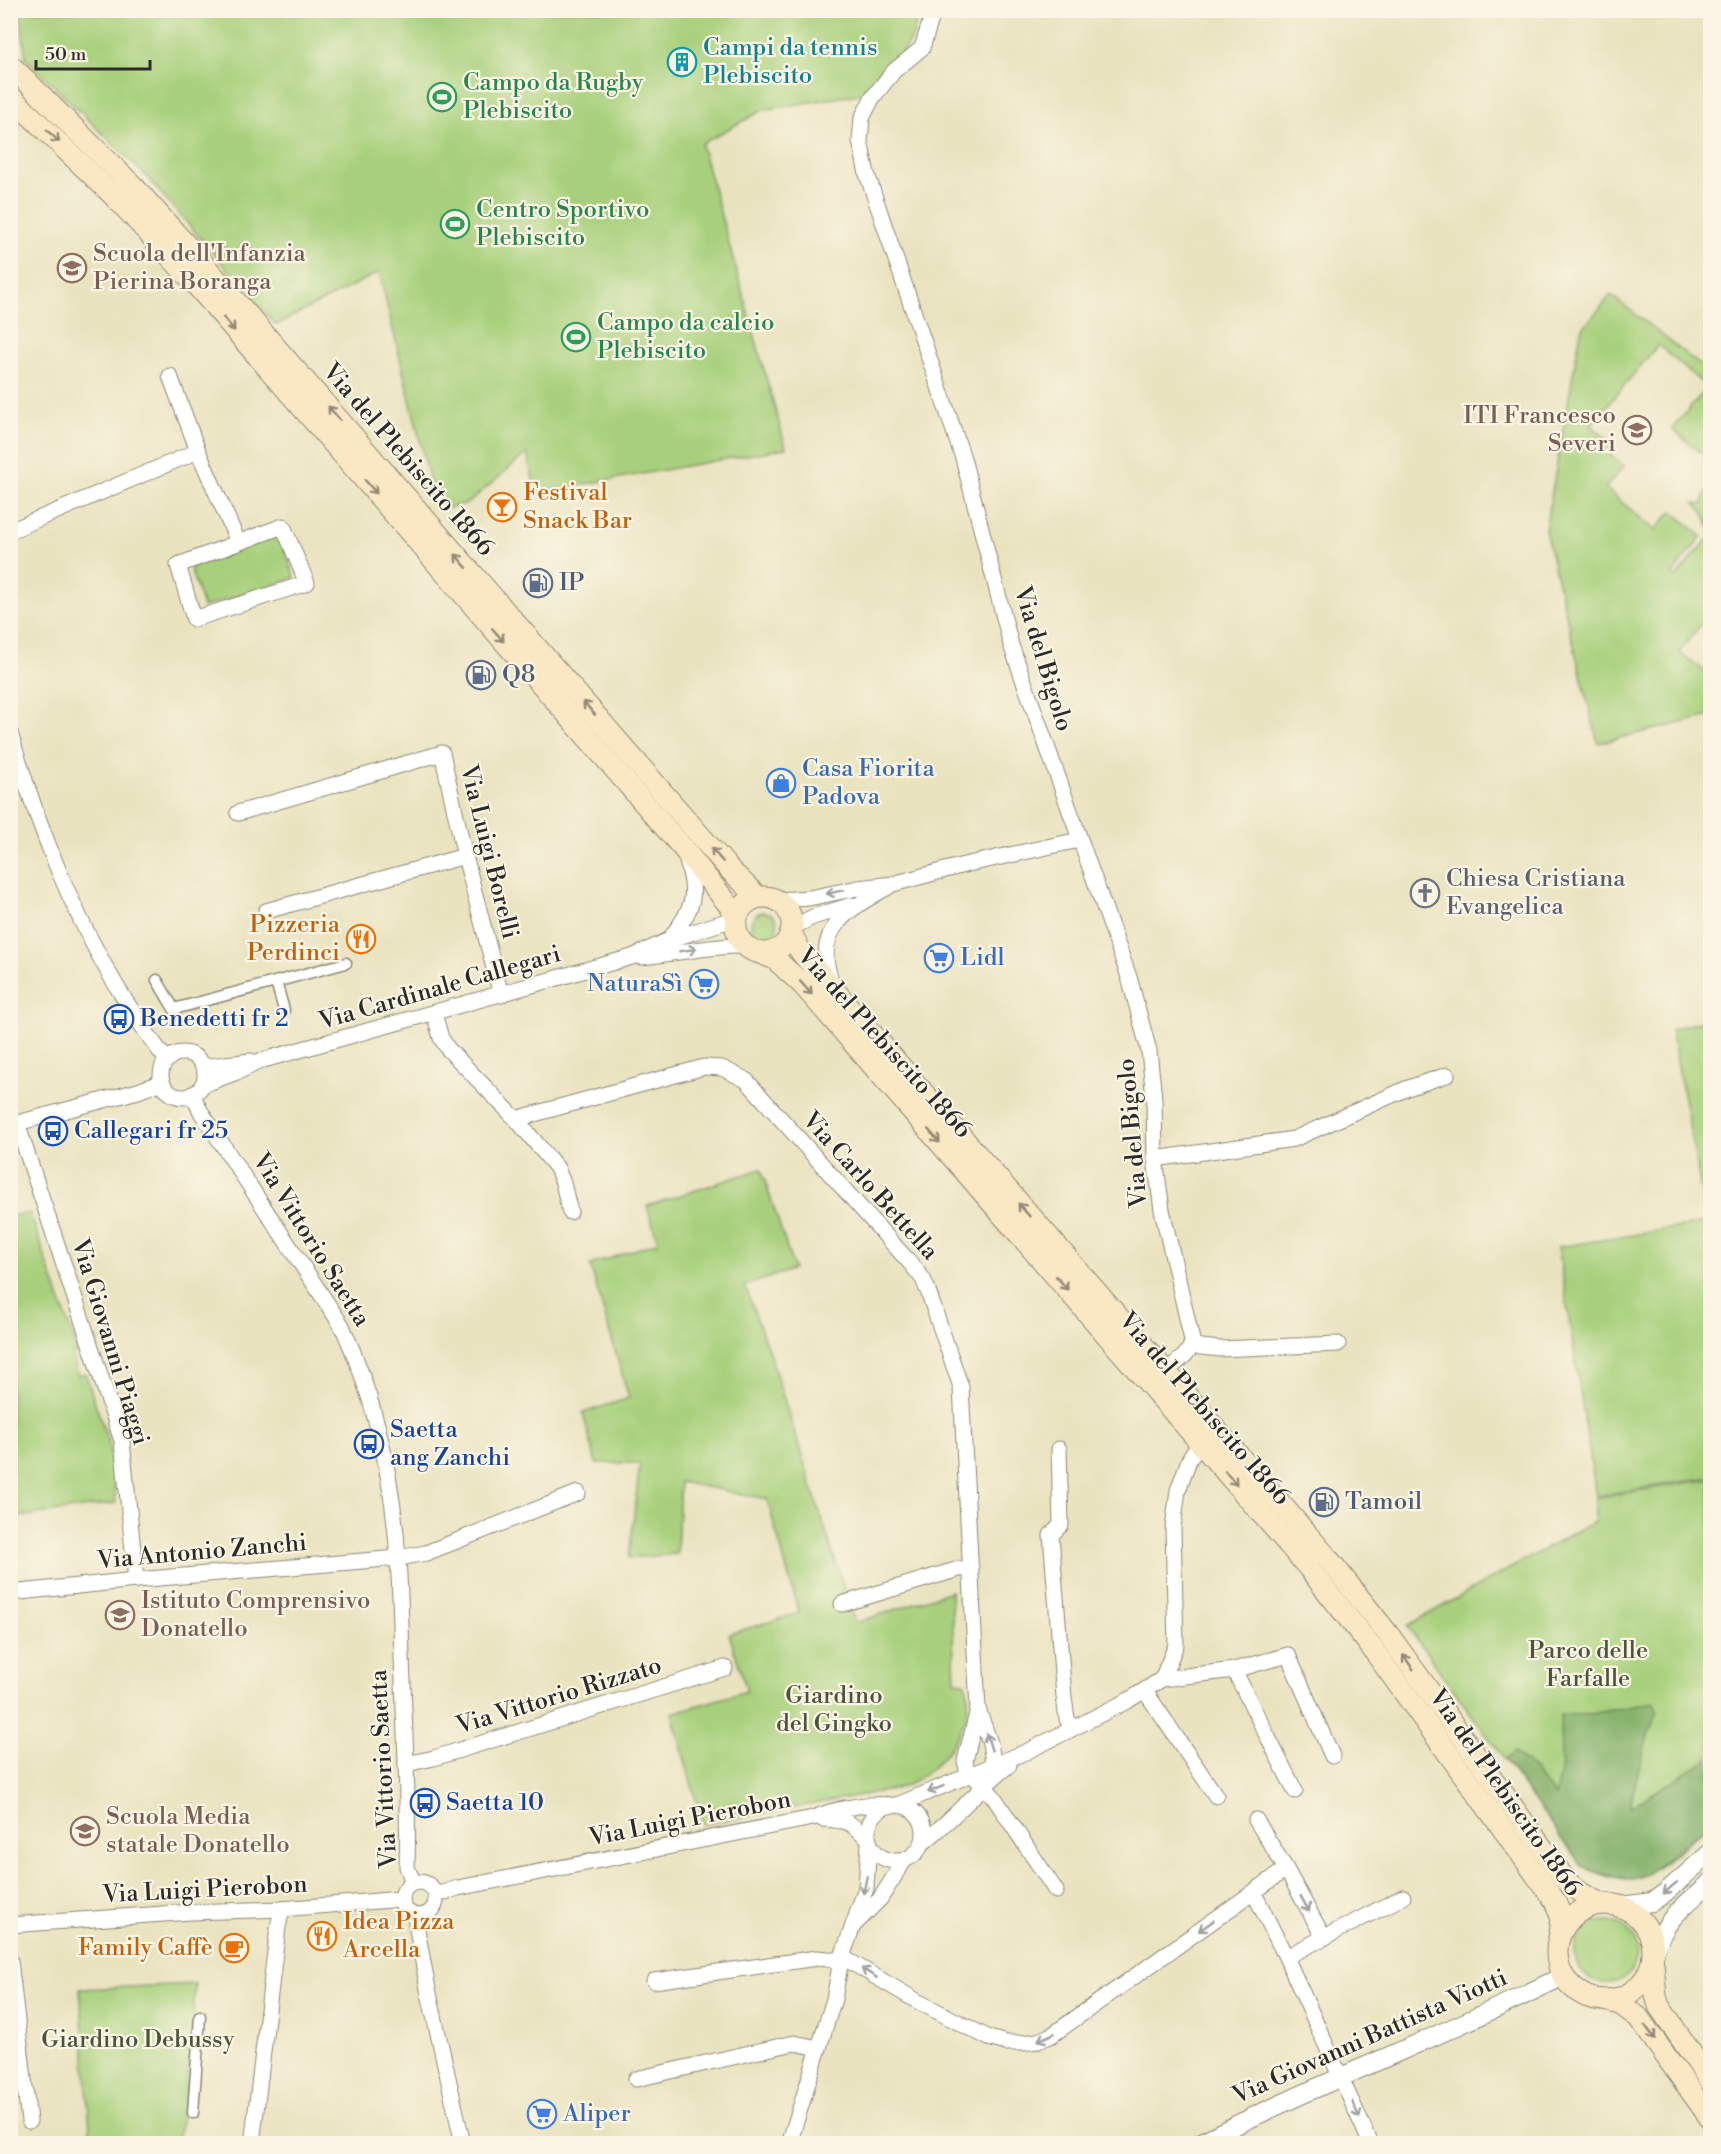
<svg xmlns="http://www.w3.org/2000/svg" width="1721" height="2154" font-family="'Libre Bodoni',serif">
	<style>
		.green { fill: #a8d07c; stroke: #6a7e54; stroke-width: 1.5 }
		.forest { fill: #86b26c; stroke: #586e4c; stroke-width: 1.5 }
		.lines { fill: none; stroke-linecap: round; stroke-linejoin: round }
		.pedestrian-casing { stroke: #8a8776; stroke-width: 13 }
		.minor-casing { stroke: #8a8776; stroke-width: 17 }
		.tertiary-casing { stroke: #8a8776; stroke-width: 20 }
		.secondary-casing { stroke: #8a8776; stroke-width: 23 }
		.pedestrian { stroke: #fff; stroke-width: 10 }
		.minor { stroke: #fff; stroke-width: 15 }
		.tertiary { stroke: #fff; stroke-width: 18 }
		.secondary { stroke: #fae7c3; stroke-width: 21 }
		.oneway { stroke: #928977 }
		.oneway2 { stroke: #a0a0a0 }
		.labels { text-anchor: middle; dominant-baseline: central; stroke-width: 4.5; stroke-linejoin: round; paint-order: stroke }
		.culture-label { font-size: 24px; fill: #0d838f; stroke: #fcf5e5; text-anchor: start }
		.leisure-label { font-size: 24px; fill: #27864d; stroke: #fcf5e5; text-anchor: start }
		.education-label { font-size: 24px; fill: #785e54; stroke: #fcf5e5; text-anchor: start }
		.street-label { font-size: 24px; fill: #2b2b2b; stroke: #fcf5e5 }
		.food-label { font-size: 24px; fill: #c56008; stroke: #fcf5e5; text-anchor: start }
		.service-label { font-size: 24px; fill: #4e5e75; stroke: #fcf5e5; text-anchor: start }
		.shop-label { font-size: 24px; fill: #366cbe; stroke: #fcf5e5; text-anchor: start }
		.worship-label { font-size: 24px; fill: #5b616d; stroke: #fcf5e5; text-anchor: start }
		.transit-label { font-size: 24px; fill: #164399; stroke: #fcf5e5; text-anchor: start }
		.park-label { font-size: 24px; fill: #4a543f; stroke: #fcf5e5 }
	</style>
	<rect width="100%" height="100%" fill="#fcf5e5"/>
	<filter id="ink" filterUnits="userSpaceOnUse"><feTurbulence type="fractalNoise" baseFrequency=".0167" numOctaves="2"/><feDisplacementMap in="SourceGraphic" scale="12" xChannelSelector="R" yChannelSelector="G"/><feConvolveMatrix kernelMatrix="1 2 1 2 8 2 1 2 1" color-interpolation-filters="sRGB"/></filter>
	<filter id="wash" filterUnits="userSpaceOnUse"><feTurbulence type="fractalNoise" baseFrequency=".008" numOctaves="4" result="noise"/><feDisplacementMap in="SourceGraphic" scale="24" xChannelSelector="R" yChannelSelector="G"/><feGaussianBlur stdDeviation="1.35" result="paint"/><feColorMatrix in="noise" values="0 0 0 0 0 0 0 0 0 0 0 0 0 0 0 0 0 1.4 0 .05"/><feComposite in="paint" operator="in"/></filter>
	<g filter="url(#wash)">
		<rect width="100%" height="100%" fill="#eae3c0"/>
		<!-- green -->
		<g class="green">
			<path d="M20,11H917L914,34L891,69L865,93L763,110L701,144L786,448L536,493L527,453L468,503L448,508L432,490L379,272L276,325L146,176L26,59Z"/>
			<path d="M1611,295L1710,373V376L1703,384L1658,345L1591,425L1614,445L1609,453L1624,466L1605,488L1655,530L1672,511L1702,536L1672,574L1676,577L1708,539L1710,541V613L1679,652L1710,675V716L1598,743L1545,530L1581,330Z"/>
			<path d="M1710,384V460L1672,429Z"/>
			<path d="M1710,486V529L1704,513L1695,503L1703,504L1705,494Z"/>
			<path d="M279,535L295,578L203,607L190,568Z"/>
			<circle cx="764" cy="925" r="13"/>
			<path d="M1710,1019V1237L1671,1029Z"/>
			<path d="M761,1169L794,1269L745,1286L769,1352L855,1623L951,1591L955,1681L964,1682C982,1717 940,1768 911,1783C904,1787 896,1789 888,1790L703,1825L672,1713L747,1691L729,1634L799,1613L767,1499L680,1482L677,1554L629,1558L640,1463H596L583,1413L629,1398L590,1265L658,1242L647,1206Z"/>
			<path d="M30,1213L78,1352L72,1355L78,1375L85,1373L109,1444L116,1503L11,1518V1216Z"/>
			<path d="M1705,1223L1710,1249V1477L1596,1496L1558,1247Z"/>
			<path d="M1710,1479V1824C1692,1839 1649,1880 1626,1880C1611,1879 1595,1872 1582,1866L1407,1626L1595,1521V1498Z"/>
			<circle cx="1606" cy="1952" r="31"/>
			<path d="M195,1984L192,2043L178,2143H91L80,1989Z"/>
		</g>
		<!-- forest -->
		<path class="forest" d="M1655,1702L1658,1710L1648,1735L1629,1808L1710,1758V1824L1647,1874L1628,1880L1593,1871L1582,1866L1505,1760L1514,1752L1533,1769L1555,1796L1561,1765L1560,1714L1584,1715Z"/>
	</g>
	<g filter="url(#ink)">
		<g class="lines">
			<!-- pedestrian casing -->
			<g class="pedestrian-casing">
				<g id="pedestrian">
					<path d="M157,980L174,1009L346,963"/>
					<path d="M276,982L284,1010"/>
					<path d="M193,2113L200,2016"/>
				</g>
			</g>
			<!-- minor casing -->
			<g class="minor-casing">
				<g id="minor">
					<path d="M934,10L922,48L894,71L873,97L862,118L860,141L867,174L963,458L1011,645L1129,977L1149,1051L1154,1098L1155,1159L1162,1210L1192,1340C1191,1355 1176,1362 1165,1372"/>
					<path d="M170,376L198,451L238,542"/>
					<path d="M283,526L307,583L194,619L178,565Z"/>
					<path d="M10,531L198,451"/>
					<path d="M10,733C38,826 73,917 125,1000C138,1020 151,1041 167,1060"/>
					<path d="M238,813L442,753L465,856L501,995"/>
					<path d="M778,900L809,898L858,888L893,884L964,865L1079,840"/>
					<path d="M266,911L465,856"/>
					<path d="M793,927L813,917L852,905"/>
					<path d="M669,940C693,908 699,897 686,858"/>
					<path d="M641,957C676,954 710,945 745,946"/>
					<path d="M833,985C810,931 847,910 888,887"/>
					<path d="M434,1013L441,1038L448,1049L516,1119L704,1067L722,1068L746,1080L911,1264L923,1279L928,1291L961,1387L978,1709L965,1761L967,1769L993,1796L1056,1891"/>
					<circle cx="183" cy="1075" r="22"/>
					<path d="M202,1065L209,1066L251,1061"/>
					<path d="M202,1085L240,1071L260,1061L632,957L669,940L736,918"/>
					<path d="M192,1094L201,1112L342,1326C375,1398 393,1480 398,1559C401,1600 401,1641 403,1681C405,1743 409,1806 407,1867L413,1882"/>
					<path d="M516,1119L557,1168L563,1183L570,1212"/>
					<path d="M17,1123L122,1441L136,1580"/>
					<path d="M10,1125L138,1091L162,1082"/>
					<path d="M1155,1159L1294,1139L1408,1088L1447,1075"/>
					<path d="M1192,1346L1220,1349L1338,1344"/>
					<path d="M1059,1449L1061,1525L1051,1535L1064,1697L1067,1719L1072,1727"/>
					<path d="M10,1593L136,1580L398,1558L426,1553L578,1493"/>
					<path d="M842,1604L959,1569L971,1568"/>
					<path d="M1234,1670L1295,1791"/>
					<path d="M1162,1679L1234,1670L1288,1655L1332,1756"/>
					<path d="M1145,1691L1216,1796"/>
					<path d="M978,1709L990,1743L995,1775"/>
					<path d="M406,1764L434,1758L725,1668"/>
					<circle cx="896" cy="1833" r="28"/>
					<path d="M897,1805L1028,1751L1129,1700L1162,1679L1176,1645L1173,1528L1178,1490L1189,1460L1194,1452L1202,1445"/>
					<path d="M822,1819C850,1821 846,1820 868,1838"/>
					<path d="M1256,1820L1286,1869L1324,1938"/>
					<path d="M924,1842C954,1818 979,1788 1009,1765"/>
					<circle cx="419" cy="1899" r="17"/>
					<path d="M1254,1893L1286,1957L1371,2144"/>
					<path d="M436,1895L458,1888L813,1818C838,1808 864,1803 891,1805"/>
					<path d="M417,1916L416,1924L428,1989L463,2144"/>
					<path d="M855,1924L880,1899L904,1861"/>
					<path d="M10,1925L191,1912L282,1909L401,1899"/>
					<path d="M1286,1957L1403,1897"/>
					<path d="M10,1961L29,2121"/>
					<path d="M654,1981L817,1958L849,1961L917,2001L989,2038L1006,2043H1022L1038,2041L1052,2035L1286,1869"/>
					<path d="M636,2079L794,2043L819,2048"/>
					<path d="M252,2144L278,1927L282,1909"/>
					<path d="M789,2144L834,1999L841,1960L866,1888L869,1843"/>
				</g>
			</g>
			<!-- tertiary casing -->
			<g class="tertiary-casing">
				<g id="tertiary">
					<path d="M1622,1906L1652,1902L1666,1892L1710,1853"/>
					<path d="M1654,1954C1664,1919 1684,1906 1710,1883"/>
					<path d="M1198,2144C1317,2083 1443,2037 1563,1976"/>
				</g>
			</g>
			<!-- secondary casing -->
			<g class="secondary-casing">
				<g id="secondary">
					<path d="M10,65L134,187L205,266L730,870L758,897"/>
					<path d="M10,96L117,199L191,279L682,847L737,915"/>
					<circle cx="764" cy="925" r="28"/>
					<path d="M791,933L801,952L1326,1556L1388,1634L1564,1878C1575,1890 1585,1897 1600,1903"/>
					<path d="M760,953L775,959L803,985L1308,1567L1372,1648L1555,1901L1562,1919L1560,1933"/>
					<circle cx="1605" cy="1952" r="48"/>
					<path d="M1653,1963L1656,1996L1659,2006L1710,2081"/>
					<path d="M1604,2000L1620,2004L1638,2017L1710,2118"/>
				</g>
			</g>
			<!-- pedestrian -->
			<use href="#pedestrian" class="pedestrian"/>
			<!-- minor -->
			<use href="#minor" class="minor"/>
			<!-- tertiary -->
			<use href="#tertiary" class="tertiary"/>
			<!-- secondary -->
			<use href="#secondary" class="secondary"/>
		</g>
		<!-- one-way arrows -->
		<defs><path id="oneway-shaft" d="M-6 0H5M1.5-3L5.5 0L1.5 3" fill="none" stroke-width="1.6" stroke-linecap="round" stroke-linejoin="round" transform="scale(1.5)"/></defs>
		<g class="oneway">
			<use href="#oneway-shaft" transform="translate(53 136) rotate(43)"/>
			<use href="#oneway-shaft" transform="translate(229 324) rotate(49)"/>
			<use href="#oneway-shaft" transform="translate(334 413) rotate(-131)"/>
			<use href="#oneway-shaft" transform="translate(371 487) rotate(49)"/>
			<use href="#oneway-shaft" transform="translate(461 561) rotate(-131)"/>
			<use href="#oneway-shaft" transform="translate(498 635) rotate(49)"/>
			<use href="#oneway-shaft" transform="translate(589 708) rotate(-131)"/>
			<use href="#oneway-shaft" transform="translate(717 855) rotate(-131)"/>
			<use href="#oneway-shaft" transform="translate(806 988) rotate(48)"/>
			<use href="#oneway-shaft" transform="translate(934 1136) rotate(49)"/>
			<use href="#oneway-shaft" transform="translate(1024 1210) rotate(-131)"/>
			<use href="#oneway-shaft" transform="translate(1062 1283) rotate(49)"/>
			<use href="#oneway-shaft" transform="translate(1231 1478) rotate(49)"/>
			<use href="#oneway-shaft" transform="translate(1408 1662) rotate(-126)"/>
			<use href="#oneway-shaft" transform="translate(1650 2032) rotate(54)"/>
		</g>
		<g class="oneway2">
			<use href="#oneway-shaft" transform="translate(835 892) rotate(168)"/>
			<use href="#oneway-shaft" transform="translate(688 950) rotate(-9)"/>
			<use href="#oneway-shaft" transform="translate(989 1742) rotate(-107)"/>
			<use href="#oneway-shaft" transform="translate(936 1789) rotate(158)"/>
			<use href="#oneway-shaft" transform="translate(865 1885) rotate(102)"/>
			<use href="#oneway-shaft" transform="translate(1670 1888) rotate(140)"/>
			<use href="#oneway-shaft" transform="translate(1305 1904) rotate(61)"/>
			<use href="#oneway-shaft" transform="translate(1206 1926) rotate(145)"/>
			<use href="#oneway-shaft" transform="translate(869 1973) rotate(-149)"/>
			<use href="#oneway-shaft" transform="translate(1046 2037) rotate(156)"/>
			<use href="#oneway-shaft" transform="translate(1356 2110) rotate(66)"/>
		</g>
	</g>
	<!-- icons -->
	<defs>
		<g id="building-ring" transform="scale(1.5)"><circle r="9.5" fill="#fcf5e5" stroke="#0f9aa8" stroke-width="1.5"/><path d="M-4-6H4V6H1V3H-1V6H-4ZM-2.5-4.3h1.7v1.8h-1.7ZM.8-4.3h1.7v1.8H.8ZM-2.5-1h1.7V.8h-1.7ZM.8-1h1.7V.8H.8Z" fill="#0f9aa8"/></g>
		<g id="stadium-ring" transform="scale(1.5)"><circle r="9.5" fill="#fcf5e5" stroke="#2e9e5b" stroke-width="1.5"/><path d="M0-5a6.5 5 0 1 0 0 10a6.5 5 0 1 0 0-10ZM-3.5-1.8h7v3.6h-7Z" fill="#2e9e5b"/></g>
		<g id="school-ring" transform="scale(1.5)"><circle r="9.5" fill="#fcf5e5" stroke="#8d6e63" stroke-width="1.5"/><path d="M0-5L7-2L0 1L-7-2ZM-4 1L0 2.5L4 1V4Q0 6-4 4Z" fill="#8d6e63"/></g>
		<g id="bar-ring" transform="scale(1.5)"><circle r="9.5" fill="#fcf5e5" stroke="#e8710a" stroke-width="1.5"/><path d="M-6-5H6L.8 .8V4.5H3.5V6h-7V4.5H-.8V.8Z" fill="#e8710a"/></g>
		<g id="fuel-ring" transform="scale(1.5)"><circle r="9.5" fill="#fcf5e5" stroke="#5c6f8a" stroke-width="1.5"/><path d="M-5.5-6h7V0h2V4h1.3V-2.5L3-4.5l.8-.8L6-3V5H2.5V1h-1V6h-7ZM-4.2-4.7v3.2H.2V-4.7Z" fill="#5c6f8a"/></g>
		<g id="shop-ring" transform="scale(1.5)"><circle r="9.5" fill="#fcf5e5" stroke="#3f7fe0" stroke-width="1.5"/><path d="M-5-2.5h2.3a2.7 3.5 0 0 1 5.4 0H5L5.5 6h-11ZM-1.5-2.5h3a1.5 2.3 0 0 0-3 0Z" fill="#3f7fe0"/></g>
		<g id="church-ring" transform="scale(1.5)"><circle r="9.5" fill="#fcf5e5" stroke="#6b7280" stroke-width="1.5"/><path d="M-1.2-6h2.4v3.5h3.3v2.4h-3.3V6h-2.4V-.1h-3.3v-2.4h3.3Z" fill="#6b7280"/></g>
		<g id="restaurant-ring" transform="scale(1.5)"><circle r="9.5" fill="#fcf5e5" stroke="#e8710a" stroke-width="1.5"/><path d="M-5-6h1v4h1v-4h1v4h1v-4h1v5L-1.5 .5V6h-2V.5L-5-1ZM5-6V6H3V1.5H1.5Q1.5-4 5-6Z" fill="#e8710a"/></g>
		<g id="supermarket-ring" transform="scale(1.5)"><circle r="9.5" fill="#fcf5e5" stroke="#3f7fe0" stroke-width="1.5"/><path d="M-6-5.5h2.5l.6 2H6L4.5 2H-2.5L-4.4-4H-6ZM-1.5 3.2a1.3 1.3 0 1 0 .1 0ZM3 3.2a1.3 1.3 0 1 0 .1 0Z" fill="#3f7fe0"/></g>
		<g id="bus-ring" transform="scale(1.5)"><circle r="9.5" fill="#fcf5e5" stroke="#1a4fb4" stroke-width="1.5"/><path d="M-5-6H5V4H4V6H2V4H-2V6H-4V4H-5ZM-3.5-4V0h7V-4ZM-3.5 1.2v1.5H-2V1.2ZM2 1.2v1.5H3.5V1.2Z" fill="#1a4fb4"/></g>
		<g id="cafe-ring" transform="scale(1.5)"><circle r="9.5" fill="#fcf5e5" stroke="#e8710a" stroke-width="1.5"/><path d="M-5.5-4.5H6V0H3Q3 3.5 0 3.5H-2.5Q-5.5 3.5-5.5 0ZM3-3.2v2h1.7v-2ZM-6 4.5H4V6H-6Z" fill="#e8710a"/></g>
	</defs>
	<g fill-rule="evenodd">
		<use href="#building-ring" x="682" y="62"/>
		<use href="#stadium-ring" x="442" y="97"/>
		<use href="#stadium-ring" x="455" y="224"/>
		<use href="#school-ring" x="72" y="268"/>
		<use href="#stadium-ring" x="576" y="337"/>
		<use href="#school-ring" x="1637" y="430"/>
		<use href="#bar-ring" x="502" y="507"/>
		<use href="#fuel-ring" x="538" y="583"/>
		<use href="#fuel-ring" x="481" y="675"/>
		<use href="#shop-ring" x="781" y="783"/>
		<use href="#church-ring" x="1425" y="893"/>
		<use href="#restaurant-ring" x="361" y="939"/>
		<use href="#supermarket-ring" x="939" y="958"/>
		<use href="#supermarket-ring" x="704" y="984"/>
		<use href="#bus-ring" x="119" y="1019"/>
		<use href="#bus-ring" x="53" y="1131"/>
		<use href="#bus-ring" x="369" y="1444"/>
		<use href="#fuel-ring" x="1324" y="1502"/>
		<use href="#school-ring" x="120" y="1615"/>
		<use href="#bus-ring" x="425" y="1803"/>
		<use href="#school-ring" x="85" y="1831"/>
		<use href="#restaurant-ring" x="322" y="1936"/>
		<use href="#cafe-ring" x="234" y="1948"/>
		<use href="#supermarket-ring" x="542" y="2114"/>
	</g>
	<g class="labels">
		<!-- culture labels -->
		<g class="culture-label">
			<text x="703" y="48">Campi da tennis<tspan x="703" dy="28">Plebiscito</tspan></text>
		</g>
		<!-- leisure labels -->
		<g class="leisure-label">
			<text x="463" y="83">Campo da Rugby<tspan x="463" dy="28">Plebiscito</tspan></text>
			<text x="476" y="210">Centro Sportivo<tspan x="476" dy="28">Plebiscito</tspan></text>
			<text x="597" y="323">Campo da calcio<tspan x="597" dy="28">Plebiscito</tspan></text>
		</g>
		<!-- education labels -->
		<g class="education-label">
			<text x="93" y="254">Scuola dell'Infanzia<tspan x="93" dy="28">Pierina Boranga</tspan></text>
			<text x="1616" y="416" text-anchor="end">ITI Francesco<tspan x="1616" dy="28">Severi</tspan></text>
			<text x="141" y="1601">Istituto Comprensivo<tspan x="141" dy="28">Donatello</tspan></text>
			<text x="106" y="1817">Scuola Media<tspan x="106" dy="28">statale Donatello</tspan></text>
		</g>
		<!-- street labels -->
		<g class="street-label">
			<text transform="translate(408 460) rotate(49)">Via del Plebiscito 1866</text>
			<text transform="translate(1043 659) rotate(73)">Via del Bigolo</text>
			<text transform="translate(489 852) rotate(76)">Via Luigi Borelli</text>
			<text transform="translate(440 988) rotate(-16)">Via Cardinale Callegari</text>
			<text transform="translate(884 1043) rotate(48)">Via del Plebiscito 1866</text>
			<text transform="translate(1133 1133) rotate(-95)">Via del Bigolo</text>
			<text transform="translate(870 1186) rotate(48)">Via Carlo Bettella</text>
			<text transform="translate(311 1240) rotate(58)">Via Vittorio Saetta</text>
			<text transform="translate(110 1342) rotate(73)">Via Giovanni Piaggi</text>
			<text transform="translate(1204 1409) rotate(49)">Via del Plebiscito 1866</text>
			<text transform="translate(202 1552) rotate(-5)">Via Antonio Zanchi</text>
			<text transform="translate(559 1696) rotate(-17)">Via Vittorio Rizzato</text>
			<text transform="translate(384 1769) rotate(-93)">Via Vittorio Saetta</text>
			<text transform="translate(1505 1793) rotate(55)">Via del Plebiscito 1866</text>
			<text transform="translate(690 1819) rotate(-11)">Via Luigi Pierobon</text>
			<text transform="translate(205 1890) rotate(-3)">Via Luigi Pierobon</text>
			<text transform="translate(1370 2037) rotate(-24)">Via Giovanni Battista Viotti</text>
		</g>
		<!-- food labels -->
		<g class="food-label">
			<text x="523" y="493">Festival<tspan x="523" dy="28">Snack Bar</tspan></text>
			<text x="340" y="925" text-anchor="end">Pizzeria<tspan x="340" dy="28">Perdinci</tspan></text>
			<text x="343" y="1922">Idea Pizza<tspan x="343" dy="28">Arcella</tspan></text>
			<text x="213" y="1948" text-anchor="end">Family Caffè</text>
		</g>
		<!-- service labels -->
		<g class="service-label">
			<text x="559" y="583">IP</text>
			<text x="502" y="675">Q8</text>
			<text x="1345" y="1502">Tamoil</text>
		</g>
		<!-- shop labels -->
		<g class="shop-label">
			<text x="802" y="769">Casa Fiorita<tspan x="802" dy="28">Padova</tspan></text>
			<text x="960" y="958">Lidl</text>
			<text x="683" y="984" text-anchor="end">NaturaSì</text>
			<text x="563" y="2114">Aliper</text>
		</g>
		<!-- worship labels -->
		<g class="worship-label">
			<text x="1446" y="879">Chiesa Cristiana<tspan x="1446" dy="28">Evangelica</tspan></text>
		</g>
		<!-- transit labels -->
		<g class="transit-label">
			<text x="140" y="1019">Benedetti fr 2</text>
			<text x="74" y="1131">Callegari fr 25</text>
			<text x="390" y="1430">Saetta<tspan x="390" dy="28">ang Zanchi</tspan></text>
			<text x="446" y="1803">Saetta 10</text>
		</g>
		<!-- park labels -->
		<g class="park-label">
			<text x="1588" y="1651">Parco delle<tspan x="1588" dy="28">Farfalle</tspan></text>
			<text x="834" y="1696">Giardino<tspan x="834" dy="28">del Gingko</tspan></text>
			<text x="138" y="2040">Giardino Debussy</text>
		</g>
	</g>
	<!-- margin -->
	<rect width="1721" height="2154" fill="none" stroke="#fcf5e5" stroke-width="36"/>
	<!-- scale -->
	<path d="M36 60v9h114v-9" fill="none" stroke="#2b2b2b" stroke-width="3"/>
	<text x="45" y="60" font-size="18" fill="#2b2b2b" stroke="#fcf5e5" stroke-width="4.5" paint-order="stroke">50 m</text>
</svg>
